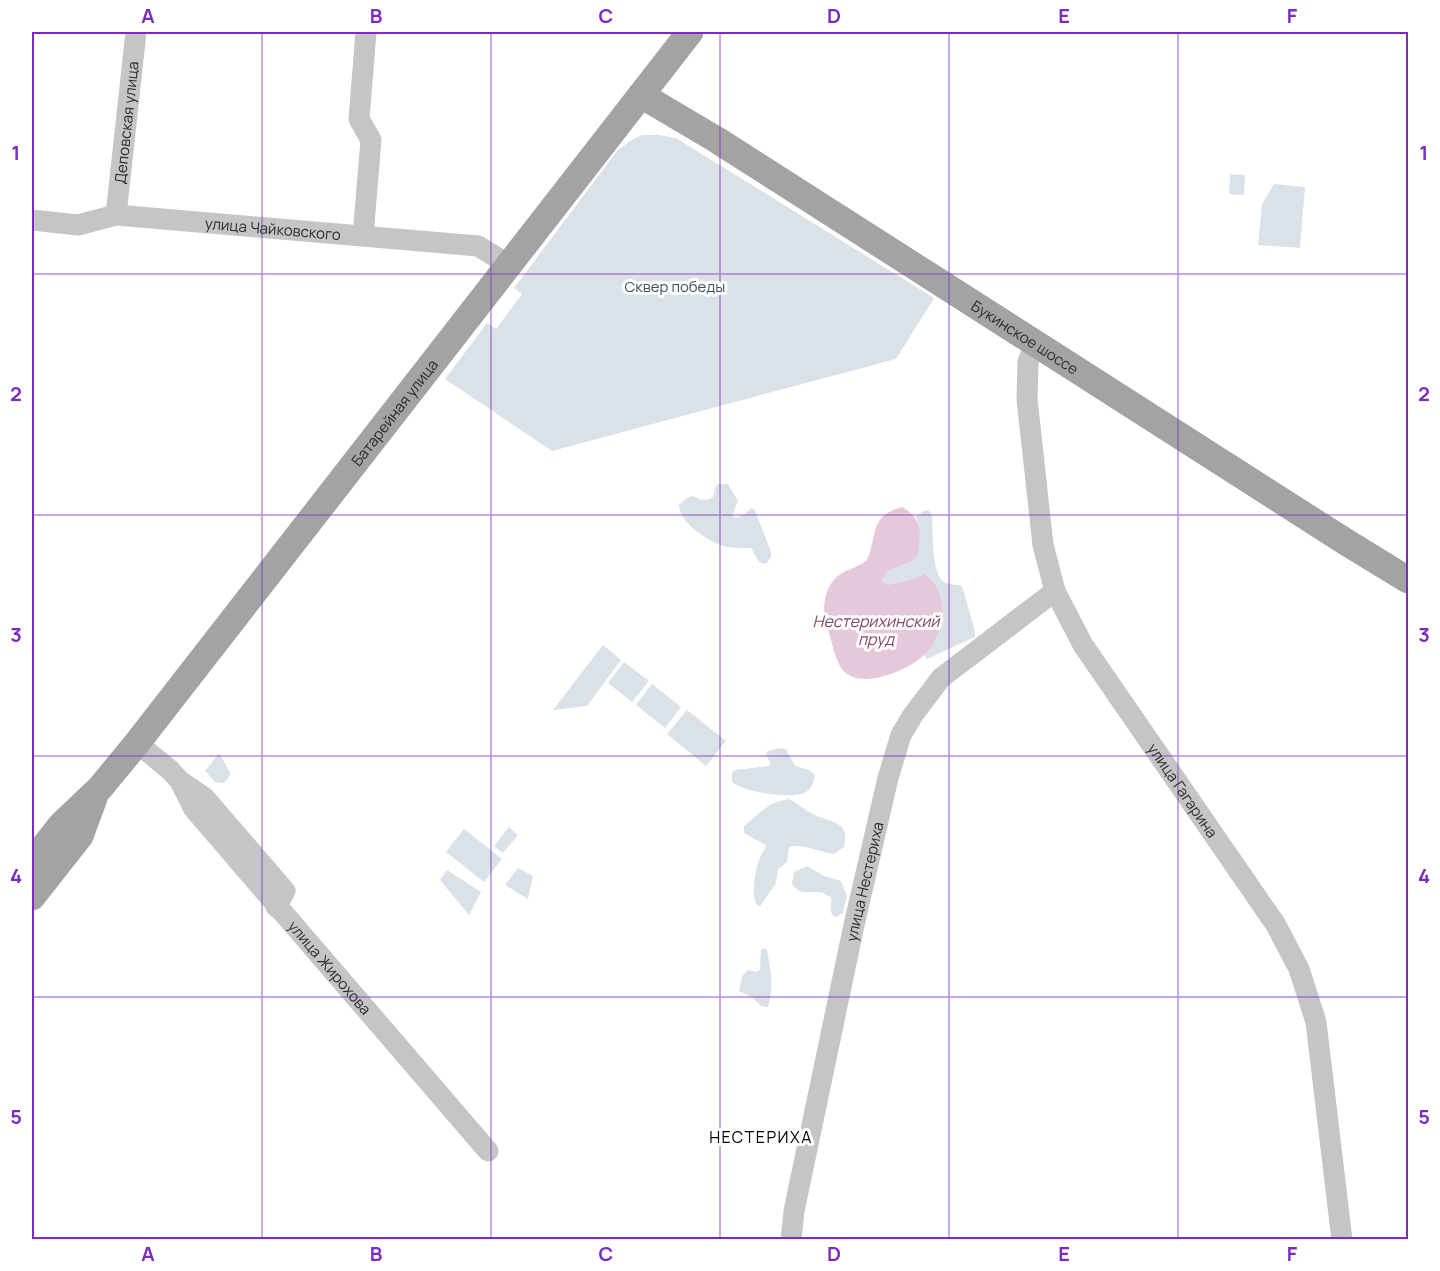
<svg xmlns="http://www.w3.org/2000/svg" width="1440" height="1271" font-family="Manrope,sans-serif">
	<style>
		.green { fill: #dae2e8 }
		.water { fill: #e6c8db }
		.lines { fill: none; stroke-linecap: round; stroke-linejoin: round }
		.minor { stroke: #c5c5c5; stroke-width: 21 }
		.major { stroke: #a3a3a3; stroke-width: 27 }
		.grid { fill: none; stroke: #7b2cbf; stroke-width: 1.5; stroke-opacity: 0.55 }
		.labels { text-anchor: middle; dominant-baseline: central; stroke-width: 6; stroke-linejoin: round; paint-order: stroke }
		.street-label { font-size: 15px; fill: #2b2b2b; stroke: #fff }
		.park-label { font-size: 15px; fill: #3f5061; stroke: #fff }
		.water-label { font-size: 16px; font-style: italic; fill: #83446c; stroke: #fff }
		.neighbourhood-label { font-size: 16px; letter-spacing: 1.5px; fill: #000; stroke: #fff }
		.neatline { fill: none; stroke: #7b2cbf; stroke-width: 2 }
		.grid-label { font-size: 20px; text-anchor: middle; font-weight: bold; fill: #7b2cbf }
	</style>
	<rect width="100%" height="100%" fill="#fff"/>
	<!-- green -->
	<g class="green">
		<path d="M642,135H659L676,138L934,298L896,359L552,451L445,379L487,323L496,329L522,294L514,288L617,151L630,141Z"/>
		<path d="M1230,174L1245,175L1244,195L1229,194Z"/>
		<path d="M1274,184L1305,187L1300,248L1258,245L1262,204Z"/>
		<path d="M719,484H728L738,501L732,516C739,521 746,512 752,508L755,510L771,552V557L766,564L759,562L751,548C743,548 734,548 727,547C710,543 680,524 679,505C699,485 694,507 713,497L716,486Z"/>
		<path d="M927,510L930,512L932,516C933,531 931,573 944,582C949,585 956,584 962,586L975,632V637L927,659L924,655C939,637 947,616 939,592C936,584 932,577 924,574L910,580L887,585L882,581L886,572L910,562L919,525L916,517L923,511Z"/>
		<path d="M603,645L621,660L587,706L553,710Z"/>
		<path d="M624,662L649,681L632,702L608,683Z"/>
		<path d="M652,684L681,707L665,728L636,705Z"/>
		<path d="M687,710L726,741L706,766L667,734Z"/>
		<path d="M778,748L786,749L795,766L809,770L815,775C814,782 812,788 806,792C793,800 743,792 732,782V772L736,770L769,766L770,763L766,754L768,751Z"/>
		<path d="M219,753L231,774L224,783L215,782L205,771Z"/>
		<path d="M788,799C798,803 803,809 813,814C830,823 851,820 844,847L834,854C820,852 801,843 789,847L787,862L778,869L776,883L761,905L758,906C749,896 756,858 765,849L766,845L744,833V826C760,814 766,803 788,799Z"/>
		<path d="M509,827L518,835L503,853L494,846Z"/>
		<path d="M464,829L502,859L484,882L446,852Z"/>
		<path d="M807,866L824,876L841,881L847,896L843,913L836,917C827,913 833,905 831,898C816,884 804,901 792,884L794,872Z"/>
		<path d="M518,868L533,876L528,899L505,885Z"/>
		<path d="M447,870L481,892L469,915L440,880Z"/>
		<path d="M764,948L767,950C771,971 774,986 768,1007L761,1006L752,997L739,991C741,983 741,974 748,970L756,972L760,970L761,950Z"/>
	</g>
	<!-- water -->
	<path class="water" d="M902,507C924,520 920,532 918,555L910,562L886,572L882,581L887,585L910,580L924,574C933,578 937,586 940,595C946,615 940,639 925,654C910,670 859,692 842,669C835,659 832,642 828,630C821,612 823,587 839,575C848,569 859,567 867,560C878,534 869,516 902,507Z"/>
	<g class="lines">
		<!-- minor -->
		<g class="minor">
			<path id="s1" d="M116,215L136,32"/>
			<path id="s2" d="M32,220L78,225L116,215L478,246L509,265"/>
			<path d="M363,236L371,140L359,119L366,32"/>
			<path id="s3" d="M1035,344L1028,362L1027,399L1043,545L1055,591L1083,645L1276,925L1299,969L1316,1022L1342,1240"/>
			<path d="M137,743L170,770L180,781L205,798L285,891L276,907"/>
			<path id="s4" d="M180,781L194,809L488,1151"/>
			<path id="s5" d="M791,1240L794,1211L854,925L888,778L901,735L913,715L941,678L1055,591"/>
		</g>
		<!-- major -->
		<g class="major">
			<path id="s6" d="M641,95L717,140L1346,542L1408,580"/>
			<path id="s7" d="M32,862L61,825L100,788L137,743L690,32"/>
			<path d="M32,897L80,836L94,798"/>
		</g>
	</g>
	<!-- grid -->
	<path class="grid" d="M262,32V1240M491,32V1240M720,32V1240M949,32V1240M1178,32V1240M32,274H1408M32,515H1408M32,756H1408M32,997H1408"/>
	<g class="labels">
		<!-- street labels -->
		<g class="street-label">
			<text stroke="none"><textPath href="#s1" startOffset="93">Деповская улица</textPath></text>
			<text stroke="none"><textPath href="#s2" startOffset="243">улица Чайковского</textPath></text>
			<text stroke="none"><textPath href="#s6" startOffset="454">Букинское шоссе</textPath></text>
			<text stroke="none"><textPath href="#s7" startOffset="578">Батарейная улица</textPath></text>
			<text stroke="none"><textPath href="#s3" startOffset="488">улица Гагарина</textPath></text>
			<text stroke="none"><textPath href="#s5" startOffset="366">улица Нестериха</textPath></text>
			<text stroke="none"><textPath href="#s4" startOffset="240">улица Жирохова</textPath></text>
		</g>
		<!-- park labels -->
		<g class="park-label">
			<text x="675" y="286">Сквер победы</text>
		</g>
		<!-- water labels -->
		<g class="water-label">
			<text x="876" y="621">Нестерихинский<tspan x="876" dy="18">пруд</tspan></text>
		</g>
		<!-- neighbourhood labels -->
		<g class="neighbourhood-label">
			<text x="761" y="1137">НЕСТЕРИХА</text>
		</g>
	</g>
	<!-- border -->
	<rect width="1440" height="1271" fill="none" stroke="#ffffff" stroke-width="66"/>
	<rect x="33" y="33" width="1374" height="1205" class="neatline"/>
	<g class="grid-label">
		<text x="148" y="23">A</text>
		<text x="376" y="23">B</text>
		<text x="606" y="23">C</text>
		<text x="834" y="23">D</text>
		<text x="1064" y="23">E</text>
		<text x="1292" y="23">F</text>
		<text x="16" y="160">1</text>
		<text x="1424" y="160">1</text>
		<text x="16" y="401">2</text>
		<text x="1424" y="401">2</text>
		<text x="16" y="642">3</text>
		<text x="1424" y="642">3</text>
		<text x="16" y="883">4</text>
		<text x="1424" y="883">4</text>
		<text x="16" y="1124">5</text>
		<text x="1424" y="1124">5</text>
		<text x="148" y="1261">A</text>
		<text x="376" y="1261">B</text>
		<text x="606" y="1261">C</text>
		<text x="834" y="1261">D</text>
		<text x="1064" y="1261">E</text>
		<text x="1292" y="1261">F</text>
	</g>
</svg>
